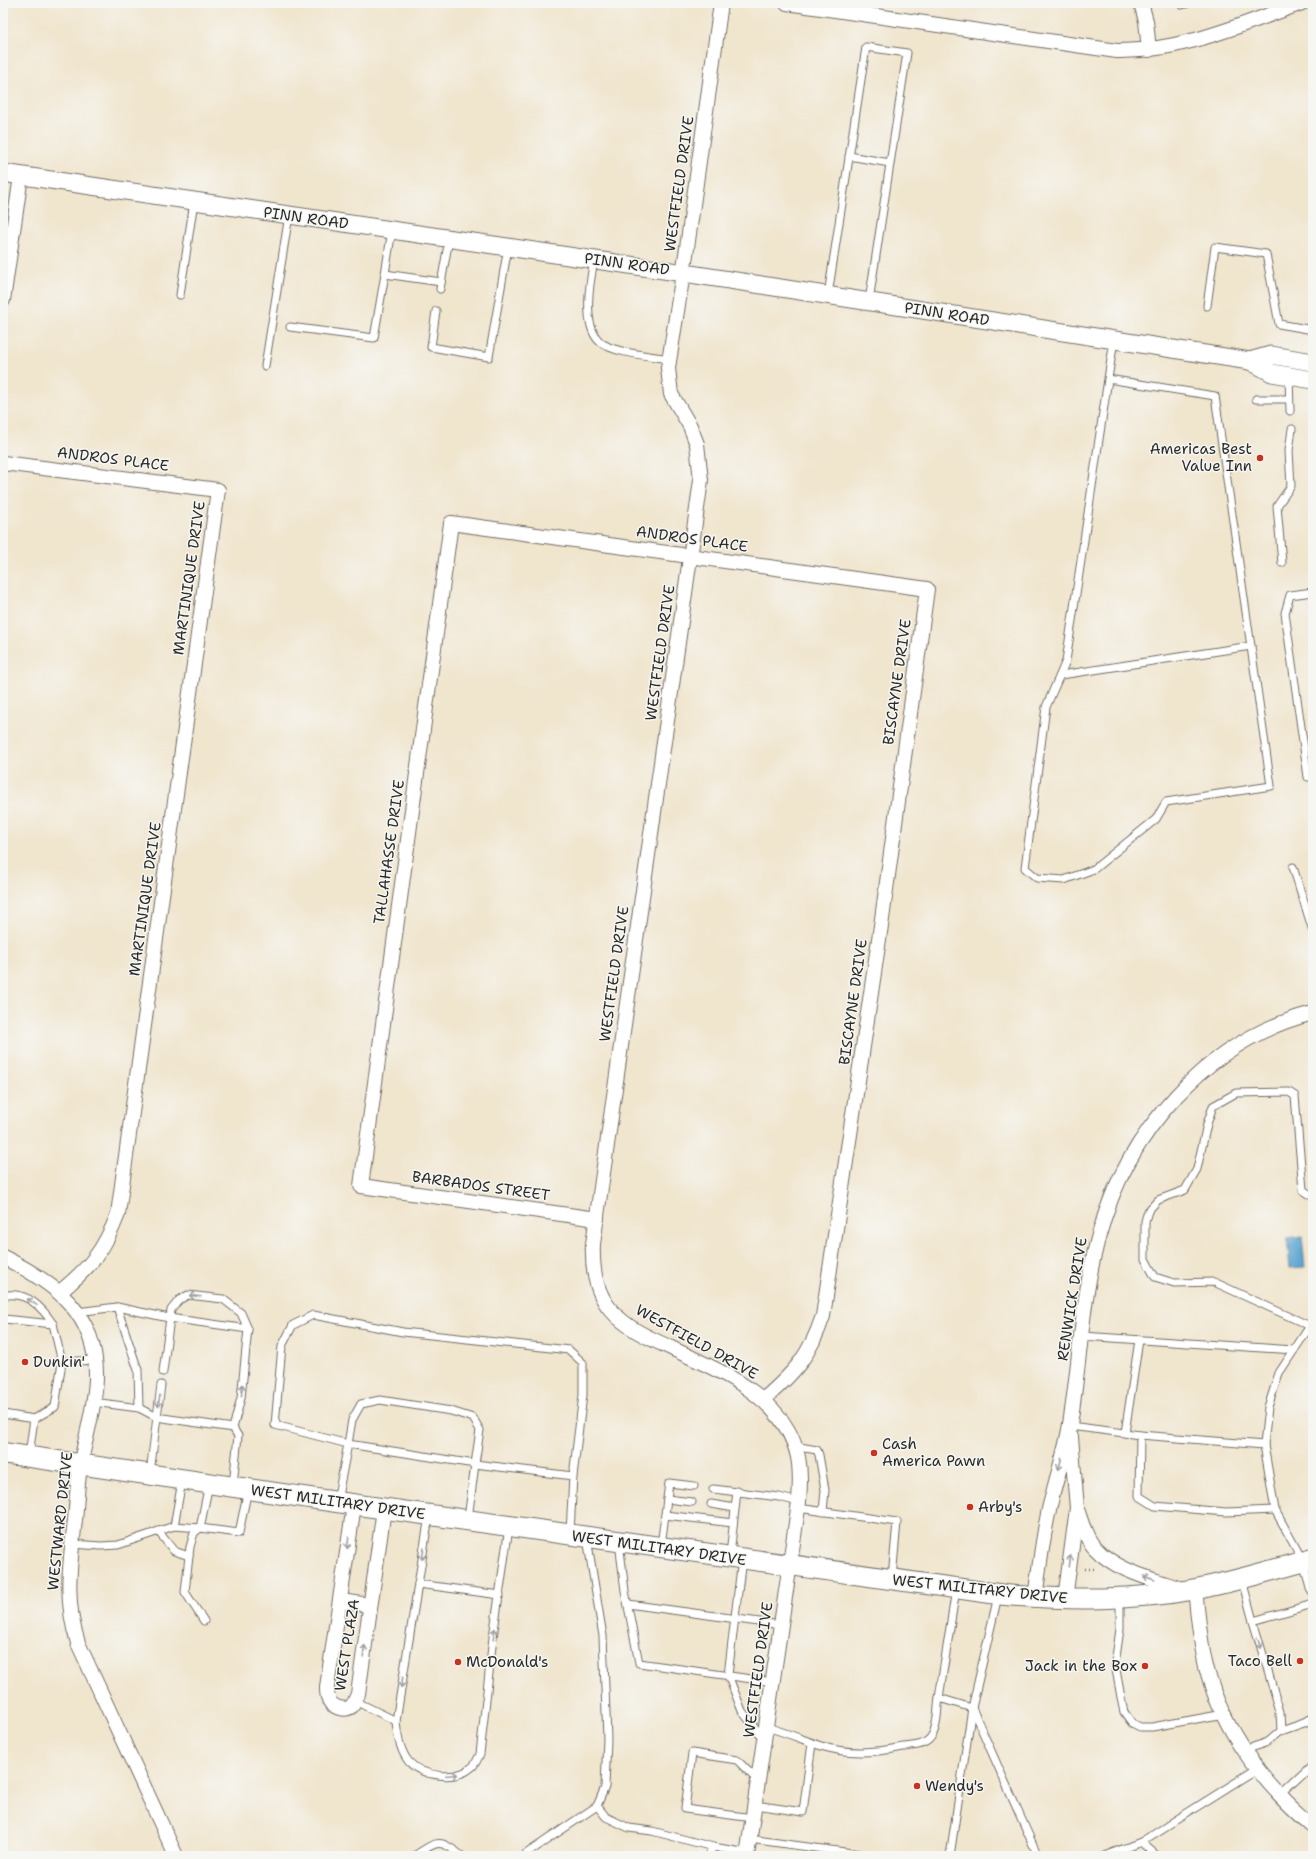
<svg xmlns="http://www.w3.org/2000/svg" width="1316" height="1859" font-family="'Shantell Sans',sans-serif">
	<style>
		.water { fill: #58a3d0; stroke: #42677e }
		.lines { fill: none; stroke-linecap: round; stroke-linejoin: round }
		.service-casing { stroke: #706c64; stroke-width: 9 }
		.minor-casing { stroke: #706c64; stroke-width: 16 }
		.tertiary-casing { stroke: #706c64; stroke-width: 19 }
		.secondary-casing { stroke: #706c64; stroke-width: 22 }
		.path { stroke: #706c64; stroke-width: 2.5; stroke-dasharray: 1 3; stroke-linecap: butt }
		.service { stroke: #fff; stroke-width: 7 }
		.minor { stroke: #fff; stroke-width: 14 }
		.tertiary { stroke: #fff; stroke-width: 17 }
		.secondary { stroke: #fff; stroke-width: 20 }
		.oneway { stroke: #a0a0a0 }
		.poi-dot { fill: #c8321e; stroke: #f6f6f2; stroke-width: 1.5 }
		.labels { text-anchor: middle; dominant-baseline: central; stroke-width: 3; stroke-linejoin: round; paint-order: stroke }
		.street-label { font-size: 15px; fill: #2b2b2b; stroke: #f6f6f2 }
		.poi-label { font-size: 15px; fill: #2b2b2b; stroke: #f6f6f2; text-anchor: start }
	</style>
	<rect width="100%" height="100%" fill="#f6f6f2"/>
	<filter id="ink" filterUnits="userSpaceOnUse"><feTurbulence type="fractalNoise" baseFrequency=".025" numOctaves="2"/><feDisplacementMap in="SourceGraphic" scale="8" xChannelSelector="R" yChannelSelector="G"/><feConvolveMatrix kernelMatrix="1 2 1 2 8 2 1 2 1" color-interpolation-filters="sRGB"/></filter>
	<filter id="wash" filterUnits="userSpaceOnUse"><feTurbulence type="fractalNoise" baseFrequency=".012" numOctaves="4" result="noise"/><feDisplacementMap in="SourceGraphic" scale="16" xChannelSelector="R" yChannelSelector="G"/><feGaussianBlur stdDeviation="0.9" result="paint"/><feColorMatrix in="noise" values="0 0 0 0 0 0 0 0 0 0 0 0 0 0 0 0 0 1.4 0 .05"/><feComposite in="paint" operator="in"/></filter>
	<g filter="url(#wash)">
		<rect width="100%" height="100%" fill="#f0e5cd"/>
		<!-- water -->
		<path class="water" d="M1302,1236L1305,1267L1290,1268L1287,1238Z"/>
	</g>
	<g filter="url(#ink)">
		<g class="lines">
			<!-- service casing -->
			<g class="service-casing">
				<g id="service">
					<path d="M1182,5L1189,3"/>
					<path d="M849,156L890,163"/>
					<path d="M594,260C590,281 582,324 599,341C611,353 652,356 670,359"/>
					<path d="M385,274L392,230"/>
					<path d="M440,289L449,239"/>
					<path d="M180,295L194,201"/>
					<path d="M828,295L866,47L907,53L869,301"/>
					<path d="M1207,306L1215,247L1266,254L1279,324L1313,330"/>
					<path d="M436,311L431,347L489,357L508,247"/>
					<path d="M290,327L374,338L385,274L441,282"/>
					<path d="M265,366L289,215"/>
					<path d="M1289,376L1290,411"/>
					<path d="M1108,379L1215,396L1271,786L1166,802L1156,819L1094,869L1064,880L1037,878L1025,868L1046,707L1066,661L1108,379L1114,340"/>
					<path d="M1256,399H1288"/>
					<path d="M1282,563L1277,506L1291,486L1289,451L1292,429"/>
					<path d="M1313,592L1290,595L1285,613L1308,777L1313,776"/>
					<path d="M1061,675L1251,646"/>
					<path d="M1293,867L1313,931"/>
					<path d="M1313,1194H1309L1303,1190L1295,1096L1289,1092L1236,1093L1213,1106L1207,1124L1197,1169L1185,1190L1158,1200L1148,1211L1145,1221V1259L1155,1277L1174,1283L1214,1282L1310,1326L1313,1323"/>
					<path d="M3,1296C25,1290 42,1307 53,1324"/>
					<path d="M117,1307L138,1370L139,1408"/>
					<path d="M77,1312L117,1307L169,1318L248,1329"/>
					<path d="M4,1319L53,1324L62,1362"/>
					<path d="M1082,1336L1294,1350"/>
					<path d="M163,1372L171,1310L179,1300L188,1295L223,1299L241,1313L248,1329L241,1398L233,1428"/>
					<path d="M93,1402L139,1408L156,1417L233,1428L238,1436L233,1485"/>
					<path d="M3,1414L34,1419L29,1455"/>
					<path d="M34,1419L55,1407L62,1362L95,1360"/>
					<path d="M1070,1426L1140,1435L1139,1496L1155,1506L1226,1512L1275,1510L1264,1445L1268,1407L1279,1373L1310,1326"/>
					<path d="M1125,1433L1139,1340"/>
					<path d="M1140,1435L1264,1445"/>
					<path d="M794,1446L817,1450L819,1455L825,1490L823,1512"/>
					<path d="M150,1473L161,1385"/>
					<path d="M713,1489L779,1497L799,1502"/>
					<path d="M667,1499L692,1502"/>
					<path d="M337,1501L348,1444L275,1425L282,1346L293,1325L313,1315L403,1332L569,1350L583,1363V1395L573,1476L570,1533"/>
					<path d="M711,1504L735,1508"/>
					<path d="M798,1508L897,1522L892,1578"/>
					<path d="M1275,1510L1303,1561L1310,1589L1313,1594"/>
					<path d="M665,1515L733,1523"/>
					<path d="M429,1516L396,1721C397,1734 400,1751 409,1762C423,1777 457,1781 472,1767C476,1764 478,1758 480,1754L493,1637L509,1527"/>
					<path d="M468,1519L475,1464L348,1444L352,1420L361,1404L380,1400L451,1411L473,1418L480,1430L475,1464L573,1476"/>
					<path d="M174,1526L182,1481"/>
					<path d="M158,1531L174,1551L189,1556"/>
					<path d="M619,1542L625,1591L639,1663L773,1682"/>
					<path d="M72,1544L101,1546L118,1545L174,1526L200,1528L209,1484"/>
					<path d="M661,1546L669,1483L694,1486"/>
					<path d="M730,1555L737,1491"/>
					<path d="M742,1559L728,1675L742,1711L763,1738"/>
					<path d="M1242,1580L1253,1621L1280,1712L1281,1731L1268,1742L1244,1750"/>
					<path d="M418,1584L500,1595"/>
					<path d="M956,1589L939,1698L972,1708L1038,1856"/>
					<path d="M1120,1598V1629L1115,1664L1122,1703L1124,1712L1132,1723L1140,1727H1152L1224,1714"/>
					<path d="M628,1604L781,1625"/>
					<path d="M204,1621L185,1592L190,1547L194,1533L200,1528L239,1533L248,1489"/>
					<path d="M1253,1621L1313,1604"/>
					<path d="M355,1701L396,1721"/>
					<path d="M766,1727C785,1732 801,1739 818,1745C847,1755 874,1753 903,1747C912,1746 925,1746 931,1737C938,1728 937,1710 939,1698"/>
					<path d="M1281,1731L1304,1723L1313,1718"/>
					<path d="M1280,1795L1313,1764"/>
					<path d="M755,1805L803,1812L812,1743"/>
					<path d="M597,1806L606,1817L629,1828L652,1831L713,1847"/>
					<path d="M753,1818L685,1809L692,1753L737,1760L758,1781"/>
					<path d="M750,1839L874,1856"/>
					<path d="M1141,1842L1257,1769"/>
					<path d="M414,1856C438,1841 438,1838 462,1856"/>
					<path d="M523,1856L597,1806L605,1787L607,1739L603,1636L587,1538"/>
					<path d="M708,1856L713,1847L748,1853"/>
					<path d="M950,1856L972,1708L998,1596"/>
					<path d="M1104,1856L1141,1842L1157,1856"/>
				</g>
			</g>
			<!-- minor casing -->
			<g class="minor-casing">
				<g id="minor">
					<path d="M721,3L687,248L668,368L671,394L690,426L697,444L701,480L593,1244C592,1267 595,1292 611,1310C626,1328 649,1338 669,1347C719,1371 785,1396 798,1457C801,1472 800,1487 799,1502L747,1856"/>
					<path d="M787,3L1117,51C1181,52 1243,24 1302,3"/>
					<path d="M1141,3L1146,21L1149,50"/>
					<path d="M3,300L21,176"/>
					<path d="M3,463L218,490L118,1214C104,1251 90,1267 60,1292"/>
					<path d="M597,1219L361,1186L451,523L927,589L882,919L823,1316C810,1356 794,1373 763,1400"/>
					<path d="M3,1257C55,1283 98,1314 96,1379C95,1407 86,1435 81,1462C77,1481 77,1501 75,1520C70,1564 64,1600 78,1643L176,1856"/>
					<path d="M354,1505L327,1687C327,1690 327,1694 328,1697C330,1707 344,1712 352,1706C355,1702 356,1698 358,1694L384,1509"/>
					<path d="M1078,1512C1082,1524 1086,1539 1095,1548C1117,1572 1154,1579 1184,1590"/>
					<path d="M1195,1589C1198,1616 1200,1644 1207,1670C1223,1732 1265,1786 1313,1826"/>
					<path d="M1035,1597C1040,1565 1043,1532 1051,1501C1057,1476 1066,1450 1070,1424C1080,1362 1082,1295 1099,1235C1127,1132 1207,1040 1313,1013"/>
					<path d="M1065,1599L1077,1508L1071,1437"/>
					<path d="M340,1601L370,1605"/>
				</g>
			</g>
			<!-- tertiary casing -->
			<g class="tertiary-casing">
				<g id="tertiary">
					<path d="M3,173L684,273L1250,361L1272,373L1313,380"/>
					<path d="M1250,361L1271,355L1313,362"/>
				</g>
			</g>
			<!-- secondary casing -->
			<g class="secondary-casing">
				<path id="secondary" d="M3,1453L337,1502L1005,1595C1070,1600 1132,1601 1196,1589C1235,1582 1274,1569 1313,1559"/>
			</g>
			<!-- path -->
			<path class="path" d="M1085,1569H1096"/>
			<!-- service -->
			<use href="#service" class="service"/>
			<!-- minor -->
			<use href="#minor" class="minor"/>
			<!-- tertiary -->
			<use href="#tertiary" class="tertiary"/>
			<!-- secondary -->
			<use href="#secondary" class="secondary"/>
		</g>
		<!-- one-way arrows -->
		<defs><path id="oneway-shaft" d="M-6 0H5M1.5-3L5.5 0L1.5 3" fill="none" stroke-width="1.6" stroke-linecap="round" stroke-linejoin="round"/></defs>
		<g class="oneway">
			<use href="#oneway-shaft" transform="translate(195 1296) rotate(-173)"/>
			<use href="#oneway-shaft" transform="translate(32 1302) rotate(-146)"/>
			<use href="#oneway-shaft" transform="translate(242 1390) rotate(-84)"/>
			<use href="#oneway-shaft" transform="translate(159 1401) rotate(98)"/>
			<use href="#oneway-shaft" transform="translate(1060 1464) rotate(105)"/>
			<use href="#oneway-shaft" transform="translate(348 1543) rotate(98)"/>
			<use href="#oneway-shaft" transform="translate(423 1554) rotate(99)"/>
			<use href="#oneway-shaft" transform="translate(1070 1561) rotate(-83)"/>
			<use href="#oneway-shaft" transform="translate(1149 1578) rotate(-161)"/>
			<use href="#oneway-shaft" transform="translate(494 1634) rotate(-82)"/>
			<use href="#oneway-shaft" transform="translate(1259 1643) rotate(73)"/>
			<use href="#oneway-shaft" transform="translate(364 1651) rotate(-82)"/>
			<use href="#oneway-shaft" transform="translate(402 1682) rotate(99)"/>
			<use href="#oneway-shaft" transform="translate(452 1775) rotate(-5)"/>
		</g>
	</g>
	<!-- markers -->
	<g class="poi-dot">
		<circle cx="1260" cy="458" r="4"/>
		<circle cx="25" cy="1362" r="4"/>
		<circle cx="874" cy="1453" r="4"/>
		<circle cx="970" cy="1507" r="4"/>
		<circle cx="1300" cy="1661" r="4"/>
		<circle cx="458" cy="1662" r="4"/>
		<circle cx="1145" cy="1666" r="4"/>
		<circle cx="917" cy="1786" r="4"/>
	</g>
	<g class="labels">
		<!-- street labels -->
		<g class="street-label">
			<text transform="translate(679 184) rotate(-82)">WESTFIELD DRIVE</text>
			<text transform="translate(306 218) rotate(8)">PINN ROAD</text>
			<text transform="translate(627 264) rotate(8)">PINN ROAD</text>
			<text transform="translate(947 314) rotate(9)">PINN ROAD</text>
			<text transform="translate(113 459) rotate(7)">ANDROS PLACE</text>
			<text transform="translate(692 539) rotate(8)">ANDROS PLACE</text>
			<text transform="translate(189 578) rotate(-82)">MARTINIQUE DRIVE</text>
			<text transform="translate(660 653) rotate(-82)">WESTFIELD DRIVE</text>
			<text transform="translate(897 682) rotate(-82)">BISCAYNE DRIVE</text>
			<text transform="translate(389 852) rotate(-82)">TALLAHASSE DRIVE</text>
			<text transform="translate(145 899) rotate(-82)">MARTINIQUE DRIVE</text>
			<text transform="translate(614 974) rotate(-82)">WESTFIELD DRIVE</text>
			<text transform="translate(853 1002) rotate(-82)">BISCAYNE DRIVE</text>
			<text transform="translate(481 1186) rotate(8)">BARBADOS STREET</text>
			<text transform="translate(1072 1299) rotate(-81)">RENWICK DRIVE</text>
			<text transform="translate(697 1342) rotate(29)">WESTFIELD DRIVE</text>
			<text transform="translate(338 1502) rotate(8)">WEST MILITARY DRIVE</text>
			<text transform="translate(60 1521) rotate(-84)">WESTWARD DRIVE</text>
			<text transform="translate(659 1548) rotate(8)">WEST MILITARY DRIVE</text>
			<text transform="translate(980 1589) rotate(6)">WEST MILITARY DRIVE</text>
			<text transform="translate(347 1645) rotate(-81)">WEST PLAZA</text>
			<text transform="translate(758 1670) rotate(-82)">WESTFIELD DRIVE</text>
		</g>
		<!-- poi labels -->
		<g class="poi-label">
			<text x="1252" y="449" text-anchor="end">Americas Best<tspan x="1252" dy="17">Value Inn</tspan></text>
			<text x="33" y="1362">Dunkin'</text>
			<text x="882" y="1444">Cash<tspan x="882" dy="17">America Pawn</tspan></text>
			<text x="978" y="1507">Arby's</text>
			<text x="1292" y="1661" text-anchor="end">Taco Bell</text>
			<text x="466" y="1662">McDonald's</text>
			<text x="1137" y="1666" text-anchor="end">Jack in the Box</text>
			<text x="925" y="1786">Wendy's</text>
		</g>
	</g>
	<!-- margin -->
	<rect width="1316" height="1859" fill="none" stroke="#f6f6f2" stroke-width="16"/>
</svg>
